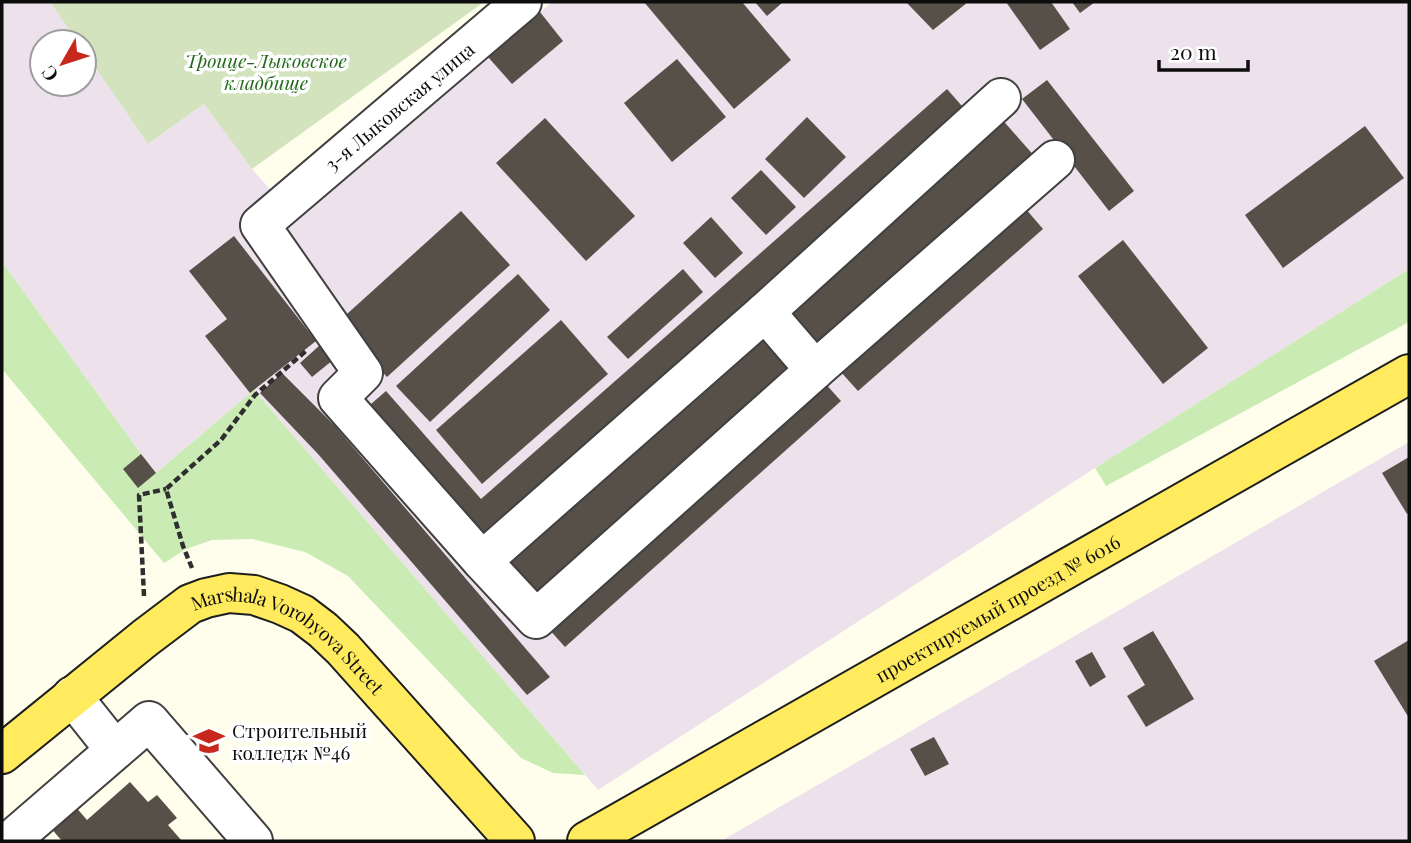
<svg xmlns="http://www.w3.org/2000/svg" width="1411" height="843" font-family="'Playfair Display',serif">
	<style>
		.industrial { fill: #ede1ec }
		.green { fill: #caecb4 }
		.cemetery { fill: #d2e3bd }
		.building { fill: #575049 }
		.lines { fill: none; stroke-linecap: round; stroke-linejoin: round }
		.minor-casing { stroke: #404040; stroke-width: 42 }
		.major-casing { stroke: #1e1e1e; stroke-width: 42 }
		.path { stroke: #2f2f2f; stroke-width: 4.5; stroke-dasharray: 7 3.5; stroke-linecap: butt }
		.minor { stroke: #fff; stroke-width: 38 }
		.major { stroke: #ffeb5d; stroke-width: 38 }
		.labels { text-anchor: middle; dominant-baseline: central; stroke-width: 7; stroke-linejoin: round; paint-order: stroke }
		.park-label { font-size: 19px; font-style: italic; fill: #206919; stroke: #fff }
		.street-label { font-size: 19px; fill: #0d0d0d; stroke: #fff }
		.poi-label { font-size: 19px; fill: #0d0d0d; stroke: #fff; text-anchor: start }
	</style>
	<rect width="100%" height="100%" fill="#fffeed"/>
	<!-- industrial -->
	<g class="industrial">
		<path d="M2,2H50L78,42H42V84H84V51L148,144L204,104L252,169L292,214L488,57L552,2H1409V269L1095,468L598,790L254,390L156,473L141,454L2,262Z"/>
		<path d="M1409,442V841H721Z"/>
	</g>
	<!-- green -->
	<g class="green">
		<path d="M2,262L141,454L156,473L254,390L585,775L553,773L521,758L348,576L305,552L252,539L212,540L186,549L164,563L2,369Z"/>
		<path d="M1409,269V322L1106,486L1095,468Z"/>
	</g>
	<!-- cemetery -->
	<path class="cemetery" d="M50,2H484L252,169L204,104L148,144L84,51V42H78Z"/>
	<!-- building -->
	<g class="building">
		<path d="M644,2H742L791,60L734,109Z"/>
		<path d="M755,2H783L767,16Z"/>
		<path d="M906,2H968L933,30Z"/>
		<path d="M1006,2H1051L1070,29L1040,50Z"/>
		<path d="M1072,2H1095L1080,13Z"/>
		<path d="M540,12L563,41L512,84L488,57Z"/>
		<path d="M677,59L726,117L672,162L624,103Z"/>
		<path d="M1047,80L1134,191L1109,211L1022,99Z"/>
		<path d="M947,89L969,114L480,544L363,411L386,391L481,499Z"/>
		<path d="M999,116L1037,159L821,351L783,308Z"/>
		<path d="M807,117L846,157L804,198L765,159Z"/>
		<path d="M545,118L635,216L586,261L496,163Z"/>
		<path d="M1365,126L1404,178L1283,268L1245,215Z"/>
		<path d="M761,170L796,207L766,235L731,198Z"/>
		<path d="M1025,208L1043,229L858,391L840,371Z"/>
		<path d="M461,211L510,265L387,377L337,323Z"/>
		<path d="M711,217L743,253L715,278L683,243Z"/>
		<path d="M234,236L316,341L250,393L205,336L227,319L189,271Z"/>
		<path d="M1123,240L1208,348L1163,384L1078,276Z"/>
		<path d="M683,269L703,292L628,359L607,337Z"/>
		<path d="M518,274L550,310L430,422L396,386Z"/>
		<path d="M561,320L608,374L482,484L436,430Z"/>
		<path d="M762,324L799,366L540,600L501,559Z"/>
		<path d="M320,345L333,360L312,377L300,363Z"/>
		<path d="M282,373L335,426L550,677L527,695L318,454L260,393Z"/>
		<path d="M823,381L841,401L565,647L547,627Z"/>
		<path d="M141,454L156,473L138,488L123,469Z"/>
		<path d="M1409,457V512L1407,514L1382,473Z"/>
		<path d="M1153,631L1194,699L1146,727L1127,696L1145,685L1123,648Z"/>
		<path d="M1409,640V718L1374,661Z"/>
		<path d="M1092,652L1106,677L1090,687L1075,661Z"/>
		<path d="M934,737L949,764L925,776L910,749Z"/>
		<path d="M130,782L148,802L157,795L177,818L168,825L182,841H62L49,826L74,805L87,820Z"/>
	</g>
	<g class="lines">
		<!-- minor casing -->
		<g class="minor-casing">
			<g id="minor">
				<path d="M522,2L260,225L363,373L338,398L482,561L765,312L1001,98"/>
				<path d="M765,312L815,370L1055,160"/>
				<path d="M482,561L536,619L815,370"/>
				<path d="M72,696L115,750"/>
				<path d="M10,841L149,721L253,841"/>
			</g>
		</g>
		<!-- major casing -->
		<g class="major-casing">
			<g id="major">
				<path id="s1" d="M2,754L145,638L190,604L206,598L229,593L254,595L280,604L302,614L323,630L343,649L515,841"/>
				<path id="s2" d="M587,841L1409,374"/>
			</g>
		</g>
		<!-- path -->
		<g class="path">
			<path d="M192,568L183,546L166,489L221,440L255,395L307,350"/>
			<path d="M144,596L139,495L166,489"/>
		</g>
		<!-- minor -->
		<use href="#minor" class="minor"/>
		<!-- major -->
		<use href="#major" class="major"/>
	</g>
	<!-- icons -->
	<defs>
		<g id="university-bare" transform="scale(2.415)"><path d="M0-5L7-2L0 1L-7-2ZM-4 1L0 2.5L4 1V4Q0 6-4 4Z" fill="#c7281b" stroke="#fff" stroke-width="2.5" paint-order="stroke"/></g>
	</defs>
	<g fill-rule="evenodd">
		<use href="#university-bare" x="209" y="741"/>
	</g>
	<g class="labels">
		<!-- park labels -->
		<g class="park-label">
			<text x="266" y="60">Троице-Лыковское<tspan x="266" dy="22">кладбище</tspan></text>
		</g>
		<!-- street labels -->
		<g class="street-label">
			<text transform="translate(399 106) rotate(-40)">3-я Лыковская улица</text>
			<text stroke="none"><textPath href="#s2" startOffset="472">проектируемый проезд № 6016</textPath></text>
			<text stroke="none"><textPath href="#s1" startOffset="355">Marshala Vorobyova Street</textPath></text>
		</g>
		<!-- poi labels -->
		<g class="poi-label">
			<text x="232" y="730">Строительный<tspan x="232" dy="22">колледж №46</tspan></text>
		</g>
	</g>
	<!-- border -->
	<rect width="1411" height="843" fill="none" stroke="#0d0d0d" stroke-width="7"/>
	<!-- north arrow -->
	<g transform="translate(63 63) rotate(231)"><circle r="33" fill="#ffffff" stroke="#9e9e9e" stroke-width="2"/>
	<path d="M0-5L12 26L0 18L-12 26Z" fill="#c7281b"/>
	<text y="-10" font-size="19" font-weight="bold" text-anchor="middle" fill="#0d0d0d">С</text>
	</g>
	<!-- scale -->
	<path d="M1159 60v10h89v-10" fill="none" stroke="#0d0d0d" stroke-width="3.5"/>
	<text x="1170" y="60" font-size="21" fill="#0d0d0d" stroke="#ffffff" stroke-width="5" paint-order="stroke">20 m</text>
</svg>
